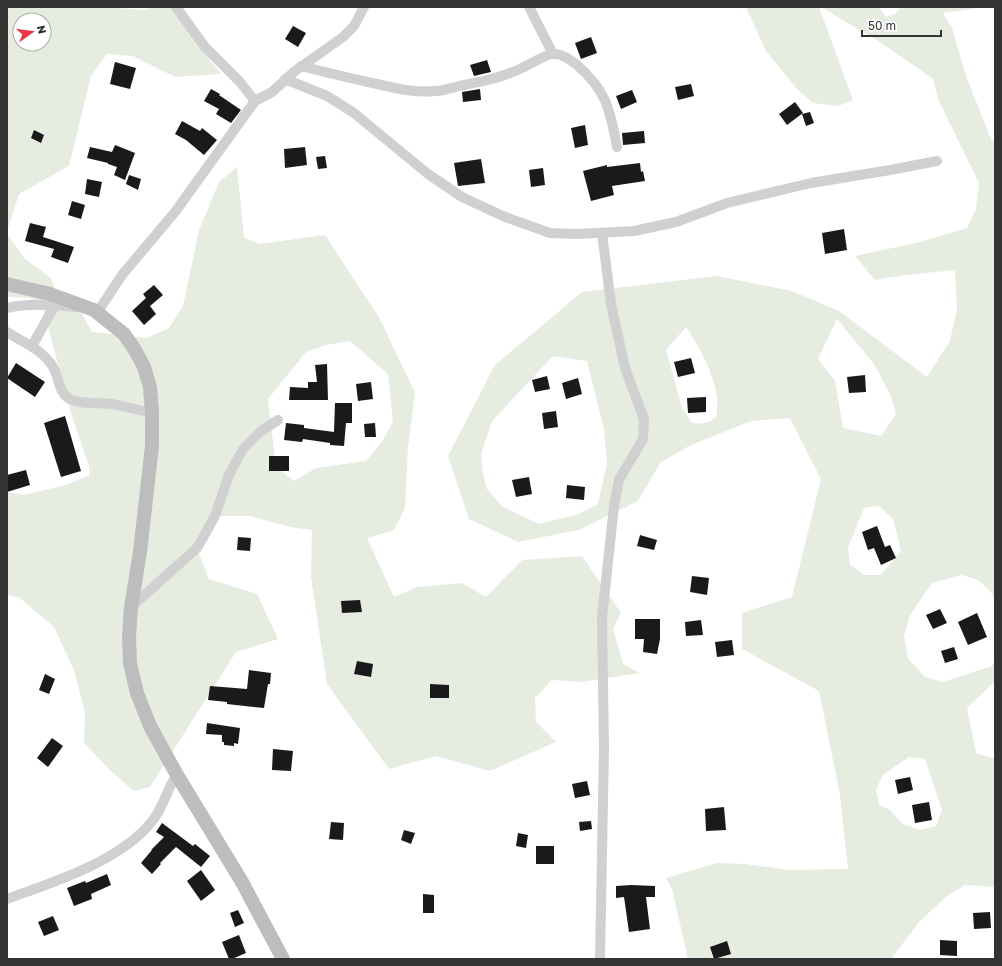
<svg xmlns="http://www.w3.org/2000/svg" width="1002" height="966" font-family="'Golos Text',sans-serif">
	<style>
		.green { fill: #e6ecdf; fill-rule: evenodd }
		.building { fill: #1a1a1a }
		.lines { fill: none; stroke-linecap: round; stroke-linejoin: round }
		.street { stroke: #d0d0d0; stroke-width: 10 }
		.secondary { stroke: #bdbdbd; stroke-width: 14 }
	</style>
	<rect width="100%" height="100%" fill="#fff"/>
	<!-- green -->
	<g class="green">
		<path d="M7,7H105L143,10L155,7H176L207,57L221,74L175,77L133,56L107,54L91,76L69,166L19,194L7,231ZM20,20H44V44H20Z"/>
		<path d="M746,7H819L853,100L838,106L813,103L797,89L766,51Z"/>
		<path d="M821,7H879L886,17L895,14L901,7H984L943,13L952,28L966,76L991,139L995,143V603L992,593L978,580L962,575L932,583L910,615L904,636L908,659L925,677L943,682L992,666L995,661V682L993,683L967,708L976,753L995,759V887L965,885L947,896L920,921L891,959H687L686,950L672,889L666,878L717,863L745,864L790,870L848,869L840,795L819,691L742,649V613L792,597L821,479L790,418L751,421L689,446L660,463L638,501L579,530L518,542L469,519L448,456L495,365L582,292L717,276L792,291L839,311L927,377L950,341L957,309L955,270L905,275L875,280L855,256L920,242L967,228L976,209L979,183L938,99L933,79L880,42ZM837,319L874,364L891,396L896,414L881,436L843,428L835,381L818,359ZM686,327C699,346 715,375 717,398C718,404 717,411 716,417C708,424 703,424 692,423L682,408L666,350ZM553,356L587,361L604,429L607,463L598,504L576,515L539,524L503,507L487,489L483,473L481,454L492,421ZM879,506L893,519L901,551L881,575H865L850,565L848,548L864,508ZM909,757L925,759L942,810L936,826L920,830L903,824L890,810L879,805L876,789L883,775Z"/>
		<path d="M237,167L244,238L260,244L325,235L380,319L415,393L408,447L405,508L394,530L367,538L394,597L417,587L462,583L486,597L522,560L582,556L621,613L613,629L623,664L640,673L581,682L552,680L535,698L536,722L556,742L490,771L436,756L389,769L327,684L311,577L312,530L291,527L249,516H215L197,548L209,579L257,594L278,639L236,652L150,787L134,791L113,773L84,743L85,713L74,670L54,627L20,598L7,595V492L24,495L66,485L90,475L89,466L71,413L42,304L30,298L7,297V234L24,258L51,278L58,300L81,312L92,332L147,338L169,328L183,306L199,230L219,182ZM350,341L388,374L393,422L381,443L366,461L316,468L294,481L276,467L268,399L306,352L326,345Z"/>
	</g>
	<!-- building -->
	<g class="building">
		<path d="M293,26L306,33L298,47L285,39Z"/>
		<path d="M591,37L597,53L581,59L575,43Z"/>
		<path d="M487,60L491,72L474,76L470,65Z"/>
		<path d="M115,62L136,68L130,89L110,84Z"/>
		<path d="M691,84L694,96L678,100L675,87Z"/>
		<path d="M211,89L220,94L219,95L241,110L231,123L216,114L219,109L204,101Z"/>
		<path d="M480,89L481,100L463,102L462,92Z"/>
		<path d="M632,90L637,102L621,109L616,96Z"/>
		<path d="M795,102L803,113L787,125L779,114Z"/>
		<path d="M810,112L814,123L806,126L802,114Z"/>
		<path d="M182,121L200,131L202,128L217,140L204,155L186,140L175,134Z"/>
		<path d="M585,125L588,145L575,148L571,128Z"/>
		<path d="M34,130L44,135L41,143L31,138Z"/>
		<path d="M644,131L645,143L623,145L622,133Z"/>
		<path d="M115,145L135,153L125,180L114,175L117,167L108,164V163L87,158L90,147L112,152Z"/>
		<path d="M305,147L307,165L285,168L284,149Z"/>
		<path d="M325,156L327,168L318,169L316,157Z"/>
		<path d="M481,159L485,183L458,186L454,163Z"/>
		<path d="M640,163L641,172L643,171L645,181L612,186L614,195L591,201L583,171L607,165V167Z"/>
		<path d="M543,168L545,185L531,187L529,170Z"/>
		<path d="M129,175L141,179L138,190L126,184Z"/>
		<path d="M87,179L102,182L99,197L85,194Z"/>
		<path d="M72,201L85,205L81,219L68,215Z"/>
		<path d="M30,223L46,227L43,237L74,247L68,263L51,257L54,249L25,241Z"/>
		<path d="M844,229L847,250L825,254L822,233Z"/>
		<path d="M154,285L163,295L150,306L156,314L144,325L132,311L146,298L143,294Z"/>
		<path d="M691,358L695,373L678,377L674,362Z"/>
		<path d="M16,363L45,382L35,397L7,378Z"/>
		<path d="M327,364L328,400H289L290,387L308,388V382H317L315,365Z"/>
		<path d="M865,375L866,392L849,393L847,377Z"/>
		<path d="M547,376L550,389L535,392L532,380Z"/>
		<path d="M578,378L582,394L566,399L562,383Z"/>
		<path d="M371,382L373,399L358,401L356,384Z"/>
		<path d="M706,397V412L688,413L687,398Z"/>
		<path d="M335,403H352V423H346L344,446L330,445V443L303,439L302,442L284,440L286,423L304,425V428L334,432Z"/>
		<path d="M556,411L558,427L544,429L542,413Z"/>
		<path d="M65,416L81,471L61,477L44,423Z"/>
		<path d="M375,423L376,437H365L364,424Z"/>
		<rect x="269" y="456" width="20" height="15"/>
		<path d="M26,470L30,485L7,492V475Z"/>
		<path d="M529,477L532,494L516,497L512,480Z"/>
		<path d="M567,485L585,487L584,500L566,498Z"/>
		<path d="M877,526L885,547L890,545L896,558L881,565L874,548L868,550L862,532Z"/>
		<path d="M640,535L657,540L654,550L637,546Z"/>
		<path d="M238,537L251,538L250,551L237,550Z"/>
		<path d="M692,576L709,578L707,595L690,592Z"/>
		<path d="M360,600L362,612L342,613L341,601Z"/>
		<path d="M940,609L947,623L933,629L926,615Z"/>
		<path d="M977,613L987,637L968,645L958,622Z"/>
		<path d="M635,619H660V639L657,654L643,652L644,639H635Z"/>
		<path d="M701,620L703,635L686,636L685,622Z"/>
		<path d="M732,640L734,655L717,657L715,642Z"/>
		<path d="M954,647L958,659L945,663L941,651Z"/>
		<path d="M357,661L373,664L371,677L354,674Z"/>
		<path d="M249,670L271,673L270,684H268L264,708L227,704V702L208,700L210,686L247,689Z"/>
		<path d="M45,674L55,679L49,694L39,690Z"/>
		<path d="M430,684L449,685V698H430Z"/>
		<path d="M207,723L240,728L238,744L234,743V746L224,745V742H222V735L206,734Z"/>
		<path d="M52,738L63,746L48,767L37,758Z"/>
		<path d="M273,749L293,751L291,771L272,770Z"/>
		<path d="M910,777L913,790L898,794L895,780Z"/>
		<path d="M587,781L590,795L575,798L572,784Z"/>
		<path d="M929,802L932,820L915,823L912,805Z"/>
		<path d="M724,807L726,830L706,831L705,809Z"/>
		<path d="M591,821L592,829L580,831L579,822Z"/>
		<path d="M331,822L344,823L343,840L329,839Z"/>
		<path d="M162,823L193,846L195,844L210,856L201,867L176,847L160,863L161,864L152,874L141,863L152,850H151L164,837L156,832Z"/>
		<path d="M404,830L415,833L411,844L401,840Z"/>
		<path d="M518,833L528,835L526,848L516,846Z"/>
		<rect x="536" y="846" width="18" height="18"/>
		<path d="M201,870L215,890L201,901L187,881Z"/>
		<path d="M107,874L111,885L91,894L92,899L74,906L67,888L85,881L86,883Z"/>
		<path d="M631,885L655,886V897H646L650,929L629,932L624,897L616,898V886Z"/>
		<path d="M423,894L434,895V913H423Z"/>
		<path d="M238,910L244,923L235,927L230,913Z"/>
		<path d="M990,912L991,928L974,929L973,913Z"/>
		<path d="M53,916L59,930L44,936L38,922Z"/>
		<path d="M239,935L246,953L232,959H229L222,942Z"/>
		<path d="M940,940L957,941V956L940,955Z"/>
		<path d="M727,941L731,954L714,959L710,947Z"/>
	</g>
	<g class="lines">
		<!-- street -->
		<g class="street">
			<path d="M176,7L205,47L240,82L255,101"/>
			<path d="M529,7L553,54"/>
			<path d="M301,66C328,73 354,79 381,85C399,89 417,93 435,91C443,91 451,88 459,86C480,82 500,78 520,69C527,66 546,54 553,54C561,53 571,60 577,65C607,91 610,110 617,147"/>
			<path d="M285,79L327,96L354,113L428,174L462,197L505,217L550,233L577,234L634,231L676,222L727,203L811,183L890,170L937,161"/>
			<path d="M7,308C29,303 52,305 75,307"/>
			<path d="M97,313L122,275L175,212L255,101L272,92L295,71L343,37L354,26L364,7"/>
			<path d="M7,332C24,343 42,349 53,367C59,376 58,393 70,399C82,405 99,402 113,404C126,407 139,410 152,413"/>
			<path d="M32,346L55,305"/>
			<path d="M131,607L197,548L215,516L229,475L243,449L260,432L278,420"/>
			<path d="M7,899C53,882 122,861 153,820C164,806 167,788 177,775"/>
			<path d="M600,959L604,748L602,618L614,506L619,480L643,439L644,419L625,368L611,304L602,233"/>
		</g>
		<!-- secondary -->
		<path class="secondary" d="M7,284L50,294L94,310L124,334L135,350L144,367L150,387L152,413V446L140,552L131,607L129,637L130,663L137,693L150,726L177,775L242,882L283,959"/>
	</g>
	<!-- border -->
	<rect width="1002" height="966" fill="none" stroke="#333333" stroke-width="16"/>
	<!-- north arrow -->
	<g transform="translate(32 32) rotate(76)"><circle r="19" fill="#ffffff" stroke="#adadad"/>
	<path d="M0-3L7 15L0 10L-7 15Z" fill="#e63946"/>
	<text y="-6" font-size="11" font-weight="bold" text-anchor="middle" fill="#333333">N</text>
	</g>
	<!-- scale -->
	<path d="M862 30v6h79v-6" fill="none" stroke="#333333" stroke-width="2"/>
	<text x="868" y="30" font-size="12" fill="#333333" stroke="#ffffff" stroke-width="3" paint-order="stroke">50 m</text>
</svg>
